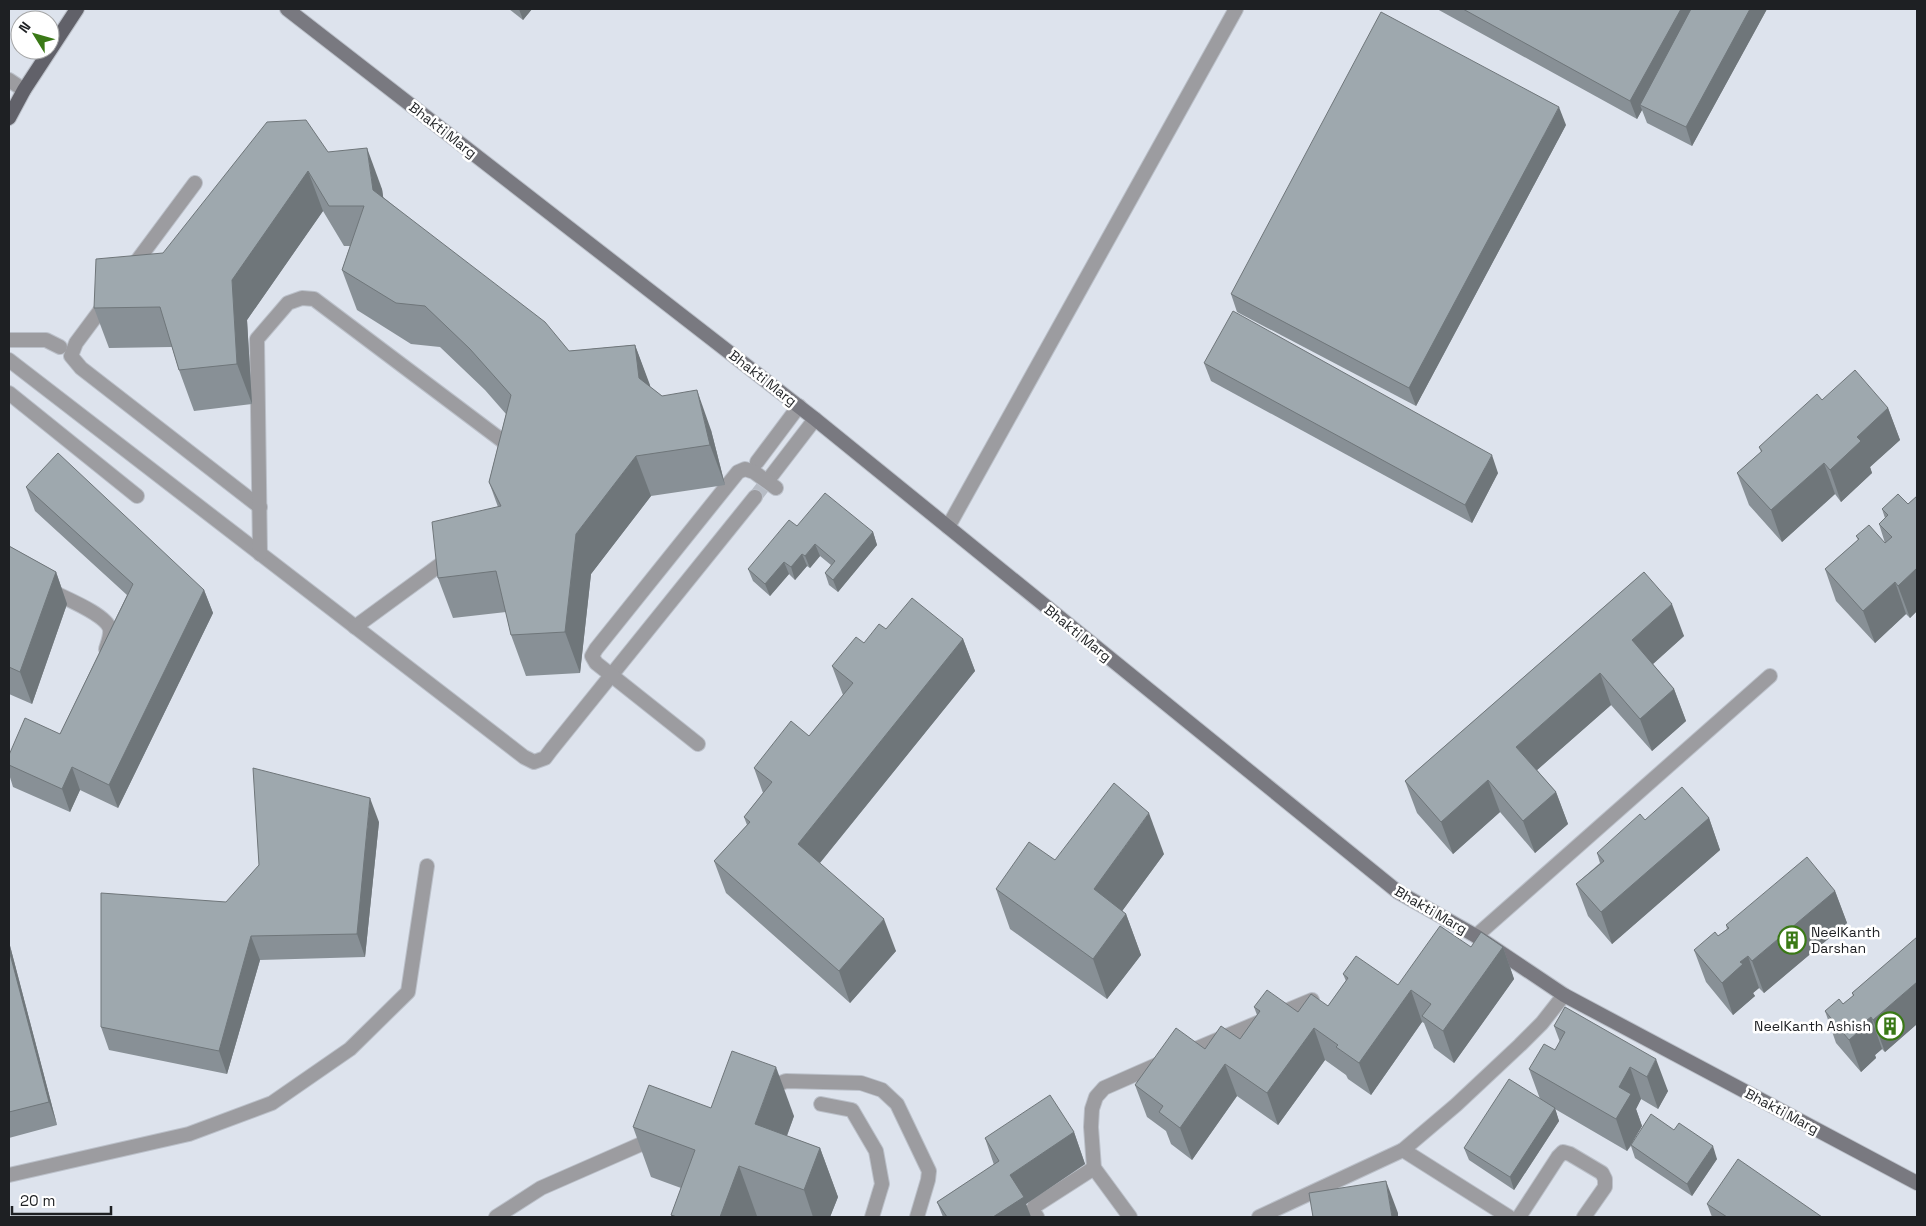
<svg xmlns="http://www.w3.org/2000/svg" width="1926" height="1226" font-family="'Space Grotesk',sans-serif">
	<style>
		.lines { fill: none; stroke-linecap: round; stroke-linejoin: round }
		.minor-tunnel { stroke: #b7bcc5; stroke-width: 14; stroke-dasharray: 14 7; stroke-linecap: butt }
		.service-casing { stroke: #bbc0c9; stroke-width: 16 }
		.minor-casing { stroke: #bbc0c9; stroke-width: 16 }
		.tertiary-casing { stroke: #bbc0c9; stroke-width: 16 }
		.secondary-casing { stroke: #bbc0c9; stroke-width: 16 }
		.primary-casing { stroke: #bbc0c9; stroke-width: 16 }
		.service { stroke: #9c9ca0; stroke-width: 14 }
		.minor { stroke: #9c9ca0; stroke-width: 14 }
		.tertiary { stroke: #9c9ca0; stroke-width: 14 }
		.secondary { stroke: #797980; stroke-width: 14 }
		.primary { stroke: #616169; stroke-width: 14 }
		.wall { fill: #889096 }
		.shaded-wall { fill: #6f767a }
		.building { fill: #9ea8ae; stroke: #6f767a }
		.labels { text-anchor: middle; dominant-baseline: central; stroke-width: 5; stroke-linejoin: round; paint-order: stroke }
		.street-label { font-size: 14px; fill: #1e2023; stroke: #fff }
		.poi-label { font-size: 14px; fill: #1e2023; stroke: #fff; text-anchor: start }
	</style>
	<rect width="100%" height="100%" fill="#dde3ed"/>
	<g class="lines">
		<!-- minor-tunnel -->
		<path class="minor-tunnel" d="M755,497L772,475"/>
		<!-- service casing -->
		<g class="service-casing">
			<g id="service">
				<path d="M948,527L1236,9"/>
				<path d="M9,1175L189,1134L272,1103L350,1049L408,992L427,866"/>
			</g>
		</g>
		<!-- minor casing -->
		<g class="minor-casing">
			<g id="minor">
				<path d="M131,269L195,183"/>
				<path d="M108,300L76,343L71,356L81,368L260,507"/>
				<path d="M9,340H46L60,347"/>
				<path d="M9,360L524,757L534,762L545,758L551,750L755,497"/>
				<path d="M9,393L137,496"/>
				<path d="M757,462L799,406"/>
				<path d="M772,475L815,419"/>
				<path d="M260,554L257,339L288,303L302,298L314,299L504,442L508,454"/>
				<path d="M49,590C64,598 106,614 110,629C111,635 108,643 106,649"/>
				<path d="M355,627L452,556"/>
				<path d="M698,744L596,663L592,656L596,649L738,472L745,469L754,472L776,488"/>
				<path d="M1476,936L1770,676"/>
				<path d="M1186,1053L1312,1000"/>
				<path d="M766,1089L786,1081L861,1083L882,1090L897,1104L929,1171L928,1180L917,1217"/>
				<path d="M821,1104L852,1110L876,1151L882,1184L872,1217"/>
				<path d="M1403,1150L1509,1217"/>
				<path d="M496,1217L541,1188L655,1138"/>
				<path d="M1037,1217L1033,1211L1034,1207L1038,1204L1094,1168"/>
				<path d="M1130,1217L1094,1168L1091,1127L1092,1109L1096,1097L1104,1088L1161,1063"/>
				<path d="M1259,1217L1403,1150L1456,1105L1520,1045L1542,1023L1564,995"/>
				<path d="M1519,1217L1558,1157L1563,1152L1570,1154L1602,1173L1605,1179V1187L1584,1217"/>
			</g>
		</g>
		<!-- tertiary casing -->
		<g class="tertiary-casing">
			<path id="tertiary" d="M9,80L24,90"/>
		</g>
		<!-- secondary casing -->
		<g class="secondary-casing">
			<path id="secondary" d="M287,9L815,419L1398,892L1476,936L1564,995L1917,1183"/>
		</g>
		<!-- primary casing -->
		<g class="primary-casing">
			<path id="primary" d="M9,118L24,90L77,9"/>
		</g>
		<!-- service -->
		<use href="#service" class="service"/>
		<!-- minor -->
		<use href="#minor" class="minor"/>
		<!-- tertiary -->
		<use href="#tertiary" class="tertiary"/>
		<!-- secondary -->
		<use href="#secondary" class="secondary"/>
		<!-- primary -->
		<use href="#primary" class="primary"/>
	</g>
	<!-- wall -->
	<g class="wall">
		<path d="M509,9H532L523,20Z"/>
		<path d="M1437,9H1767L1692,146L1647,123L1642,110L1637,119Z"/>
		<path d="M1566,125L1416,406L1237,312L1231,294Z"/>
		<path d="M328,152L382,189L383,197L569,351L635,345L650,387L662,396L711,430L725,485L651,496L591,574L580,673L526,676L511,635L506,612L453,618L438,578L498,507L489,482L506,414L485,390L440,347L411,344L357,310L342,270L350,246H344L323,211L247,320L252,404L194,411L179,370L172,347L109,348L94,308L163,253Z"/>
		<path d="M1204,363L1498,473L1472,523L1211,381Z"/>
		<path d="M1822,400L1888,408L1900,440L1870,467L1872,473L1841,502L1835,494L1782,542L1749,505L1737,473L1761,452L1759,447Z"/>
		<path d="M26,487L204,590L213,613L118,808L80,790L70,812L13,787L9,774V755L60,734L127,595L35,511Z"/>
		<path d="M1917,496V611L1910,618L1906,614L1875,643L1836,601L1825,569L1858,540L1856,536L1885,543L1879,524L1885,518L1882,509L1908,504Z"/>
		<path d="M797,526L873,532L877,545L838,592L829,585L825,573L831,565L820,556L810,568L807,566L795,580L789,574L770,596L753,581L748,569Z"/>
		<path d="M9,546L56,572L67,604L32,704L9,694Z"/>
		<path d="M1644,572L1684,636L1653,664L1674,689L1686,721L1652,751L1611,705L1537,770L1556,792L1568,824L1535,853L1500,812L1453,854L1417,813L1405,781Z"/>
		<path d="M886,629L963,639L975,671L820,863L896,951L850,1003L726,893L714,861L747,825L744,817L763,793L754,768L809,736L843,695L832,666L864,643Z"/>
		<path d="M1709,818L1720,850L1612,944L1588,916L1576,884L1600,863L1597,853L1645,820Z"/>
		<path d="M379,822L365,957L260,960L227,1074L109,1050L101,1027L226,902Z"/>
		<path d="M1164,854L1122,911L1126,914L1141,955L1107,999L1010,929L996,889L1055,860Z"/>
		<path d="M1835,891L1847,923L1764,993L1759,988L1753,993L1755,996L1733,1015L1706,982L1694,950L1718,936L1727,929L1726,925Z"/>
		<path d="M1917,938V1024L1885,1052L1882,1049L1875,1055L1876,1058L1861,1072L1836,1043L1825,1011L1843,1004L1853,996L1852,993Z"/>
		<path d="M9,942L57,1125L9,1138Z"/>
		<path d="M1471,947H1503L1514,979L1454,1063L1434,1048L1424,1023L1422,1022L1371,1095L1348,1079L1346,1075L1325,1060L1278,1125L1237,1096L1192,1160L1171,1144L1166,1131L1147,1117L1135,1085L1205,1049L1240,1039L1257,1015L1254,1007L1298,1012L1328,1006L1346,981L1343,974L1398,985Z"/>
		<path d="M1565,1007L1668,1091L1658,1109L1641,1099L1636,1109L1642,1126L1631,1145L1717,1159L1692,1196L1635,1158L1631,1146L1627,1151L1555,1109L1559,1121L1514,1190L1469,1160L1464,1148L1540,1099L1529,1069L1555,1050L1560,1042L1554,1026Z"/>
		<path d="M711,1108L794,1116L787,1136L820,1148L838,1197L830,1217H761L757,1216L756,1217H671V1215L681,1188L651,1177L633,1127Z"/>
		<path d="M1074,1132L1085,1164L1026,1204L1031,1217H943L937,1202L994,1165L985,1138Z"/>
		<path d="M1707,1204L1822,1217H1712Z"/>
	</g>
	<!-- shaded-wall -->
	<g class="shaded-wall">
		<path d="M519,9H532L523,20Z"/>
		<path d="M1681,9H1698L1640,105L1642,110L1637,119L1630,101Z"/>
		<path d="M1750,9H1767L1692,146L1686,127Z"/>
		<path d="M1559,107L1566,125L1416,406L1409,388Z"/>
		<path d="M367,148L382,189L388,230L373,190Z"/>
		<path d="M308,171L323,211L247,320L252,404L237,364L232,280Z"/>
		<path d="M635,345L650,385L654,418L639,378Z"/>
		<path d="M697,390L711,430L725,485L710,445Z"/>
		<path d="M1888,408L1900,440L1870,467L1872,473L1841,502L1830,470L1857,437Z"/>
		<path d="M1492,455L1498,473L1472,523L1465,505Z"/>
		<path d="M636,456L651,496L591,574L580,673L565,632L576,534Z"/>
		<path d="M1824,463L1835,494L1782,542L1771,510Z"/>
		<path d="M873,532L877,545L838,592L833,580Z"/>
		<path d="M815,544L820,556L810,568L805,556Z"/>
		<path d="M802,554L807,566L795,580L791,567Z"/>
		<path d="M784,562L789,574L770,596L765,584Z"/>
		<path d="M1917,568V611L1910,618L1898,586Z"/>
		<path d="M56,572L67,604L32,704L20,672Z"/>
		<path d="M1895,582L1906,614L1875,643L1863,611Z"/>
		<path d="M204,590L213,613L118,808L109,785Z"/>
		<path d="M1672,604L1684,636L1644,672L1632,640Z"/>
		<path d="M963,639L975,671L810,875L798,844Z"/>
		<path d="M1600,673L1611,705L1528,778L1516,747Z"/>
		<path d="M1674,689L1686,721L1652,751L1640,719Z"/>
		<path d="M72,767L80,790L70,812L62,789Z"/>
		<path d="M1488,780L1500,812L1453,854L1441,822Z"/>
		<path d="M1556,792L1568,824L1535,853L1523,821Z"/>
		<path d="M370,798L379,822L365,957L357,934Z"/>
		<path d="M1149,813L1164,854L1109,929L1094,889Z"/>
		<path d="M1709,818L1720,850L1612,944L1601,912Z"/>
		<path d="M1835,891L1847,923L1764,993L1752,961Z"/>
		<path d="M1126,914L1141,955L1107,999L1093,959Z"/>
		<path d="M884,919L896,951L850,1003L839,971Z"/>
		<path d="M251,936L260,960L227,1074L219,1051Z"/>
		<path d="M9,942L57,1125L49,1102L9,950Z"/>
		<path d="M1503,947L1514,979L1454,1063L1443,1031Z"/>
		<path d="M1748,956L1759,988L1753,993L1755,996L1733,1015L1722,983L1740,962Z"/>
		<path d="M1917,982V1024L1885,1052L1873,1020Z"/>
		<path d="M1411,990L1422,1022L1371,1095L1359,1063Z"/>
		<path d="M1871,1017L1882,1049L1875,1055L1876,1058L1861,1072L1849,1040L1862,1024Z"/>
		<path d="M1314,1028L1325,1060L1278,1125L1267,1093Z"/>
		<path d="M1656,1059L1668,1091L1658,1109L1647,1077Z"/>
		<path d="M1225,1064L1237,1096L1192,1160L1180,1128Z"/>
		<path d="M776,1067L794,1116L773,1173L755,1124Z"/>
		<path d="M1630,1067L1641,1099L1636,1109L1642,1126L1627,1151L1616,1119L1619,1087Z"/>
		<path d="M1555,1108L1559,1121L1514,1190L1510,1177Z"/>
		<path d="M1074,1132L1085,1164L1026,1204L1031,1217H993L1010,1175Z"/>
		<path d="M1713,1146L1717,1159L1692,1196L1687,1184Z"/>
		<path d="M820,1148L838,1197L830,1217H813L804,1190Z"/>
		<path d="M739,1166L757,1216L756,1217H720Z"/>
		<path d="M1386,1181L1398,1213V1217H1392Z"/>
	</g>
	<!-- building -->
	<g class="building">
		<path d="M1463,9H1681L1630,101Z"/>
		<path d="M1691,9H1750L1686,127L1640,105Z"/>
		<path d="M1381,12L1559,107L1409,388L1231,294Z"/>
		<path d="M306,120L328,152L367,148L373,190L545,322L569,351L635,345L639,378L662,396L697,390L710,445L636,456L576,534L565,632L511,635L496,571L438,578L432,522L501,506L489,482L511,395L470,349L425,306L396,303L342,270L364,206H329L308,171L232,280L237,364L179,370L160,307L94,308L96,259L163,253L267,122Z"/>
		<path d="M1233,311L1492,455L1465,505L1204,363Z"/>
		<path d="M1855,370L1888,408L1857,437L1861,441L1830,470L1824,463L1771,510L1737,473L1762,451L1759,447L1817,394L1822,400Z"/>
		<path d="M58,453L204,590L109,785L72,767L62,789L9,765V755L25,718L60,734L133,584L26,487Z"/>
		<path d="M825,493L873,532L833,580L825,573L835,561L815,544L805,556L802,554L791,567L784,562L765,584L748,569L789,520L797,526Z"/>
		<path d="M1898,494L1908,504L1917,496V568L1898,586L1895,582L1863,611L1825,569L1859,539L1856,536L1869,525L1885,543L1892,537L1879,524L1888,515L1882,509Z"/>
		<path d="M9,546L56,572L20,672L9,667Z"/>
		<path d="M1644,572L1672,604L1632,640L1674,689L1640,719L1600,673L1516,747L1556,792L1523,821L1488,780L1441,822L1405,781Z"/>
		<path d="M912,598L963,639L798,844L884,919L839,971L714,861L750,822L744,817L772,782L754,768L791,721L809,736L853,683L832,666L856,637L864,643L879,624L886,629Z"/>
		<path d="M253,768L370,798L357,934L251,936L219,1051L101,1027V893L226,902L259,865Z"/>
		<path d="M1114,783L1149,813L1094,889L1126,914L1093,959L996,889L1029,842L1055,860Z"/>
		<path d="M1682,787L1709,818L1601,912L1576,884L1604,861L1597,853L1640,814L1645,820Z"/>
		<path d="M1807,857L1835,891L1752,961L1748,956L1740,962L1743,964L1722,983L1694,950L1715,932L1718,936L1729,928L1726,925Z"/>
		<path d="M1440,926L1471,947L1481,932L1503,947L1443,1031L1422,1016L1431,1004L1411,990L1359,1063L1336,1047L1338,1045L1314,1028L1267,1093L1225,1064L1180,1128L1159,1112L1163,1106L1135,1085L1176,1028L1205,1049L1221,1026L1240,1039L1260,1011L1254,1007L1267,990L1298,1012L1311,994L1328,1006L1348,978L1343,974L1356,956L1398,985Z"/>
		<path d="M1917,937V982L1873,1020L1871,1017L1862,1024L1865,1026L1849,1040L1825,1011L1839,999L1843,1004L1854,995L1852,993Z"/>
		<path d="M9,950L49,1102L9,1112Z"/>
		<path d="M1565,1007L1656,1059L1647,1077L1630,1067L1619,1087L1631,1094L1616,1119L1529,1069L1544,1044L1555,1050L1565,1032L1554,1026Z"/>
		<path d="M732,1051L776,1067L755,1124L820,1148L804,1190L739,1166L720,1217H677L671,1215L695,1150L633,1127L649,1085L711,1108Z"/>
		<path d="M1509,1079L1555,1108L1510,1177L1464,1148Z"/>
		<path d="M1050,1095L1074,1132L1010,1175L1024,1197L993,1217H947L937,1202L999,1161L985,1138Z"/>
		<path d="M1651,1114L1674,1130L1679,1123L1713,1146L1687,1184L1631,1145Z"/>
		<path d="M1738,1159L1822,1217H1727L1707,1204Z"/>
		<path d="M1386,1181L1392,1217H1313L1309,1193Z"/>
	</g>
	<!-- icons -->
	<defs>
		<g id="building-ring" transform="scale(1.4375)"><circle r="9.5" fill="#fff" stroke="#3a7916" stroke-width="1.5"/><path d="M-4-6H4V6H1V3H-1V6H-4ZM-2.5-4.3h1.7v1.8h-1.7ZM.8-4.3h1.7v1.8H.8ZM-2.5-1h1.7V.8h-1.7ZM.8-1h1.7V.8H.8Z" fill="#3a7916"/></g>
	</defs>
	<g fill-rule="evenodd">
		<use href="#building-ring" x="1792" y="940"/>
		<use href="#building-ring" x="1890" y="1026"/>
	</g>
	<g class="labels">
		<!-- street labels -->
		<g class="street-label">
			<text transform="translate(443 130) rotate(38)">Bhakti Marg</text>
			<text transform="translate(763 378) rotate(38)">Bhakti Marg</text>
			<text transform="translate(1078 633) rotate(39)">Bhakti Marg</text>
			<text transform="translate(1431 910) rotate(30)">Bhakti Marg</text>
			<text transform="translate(1782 1111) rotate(28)">Bhakti Marg</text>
		</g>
		<!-- poi labels -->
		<g class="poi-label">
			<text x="1811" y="932">NeelKanth<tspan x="1811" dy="16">Darshan</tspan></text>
			<text x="1871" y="1026" text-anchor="end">NeelKanth Ashish</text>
		</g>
	</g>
	<!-- border -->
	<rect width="1926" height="1226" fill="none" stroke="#1e2023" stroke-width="20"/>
	<!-- north arrow -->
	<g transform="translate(35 35) rotate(307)"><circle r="24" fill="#ffffff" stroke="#a5a6a7"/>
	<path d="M0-4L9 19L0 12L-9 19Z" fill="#3a7916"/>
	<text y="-8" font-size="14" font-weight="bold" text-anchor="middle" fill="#1e2023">N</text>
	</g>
	<!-- scale -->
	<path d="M12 1206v8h99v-8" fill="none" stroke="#1e2023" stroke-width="2.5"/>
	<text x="20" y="1206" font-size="15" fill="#1e2023" stroke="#ffffff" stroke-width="4" paint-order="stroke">20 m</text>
</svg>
